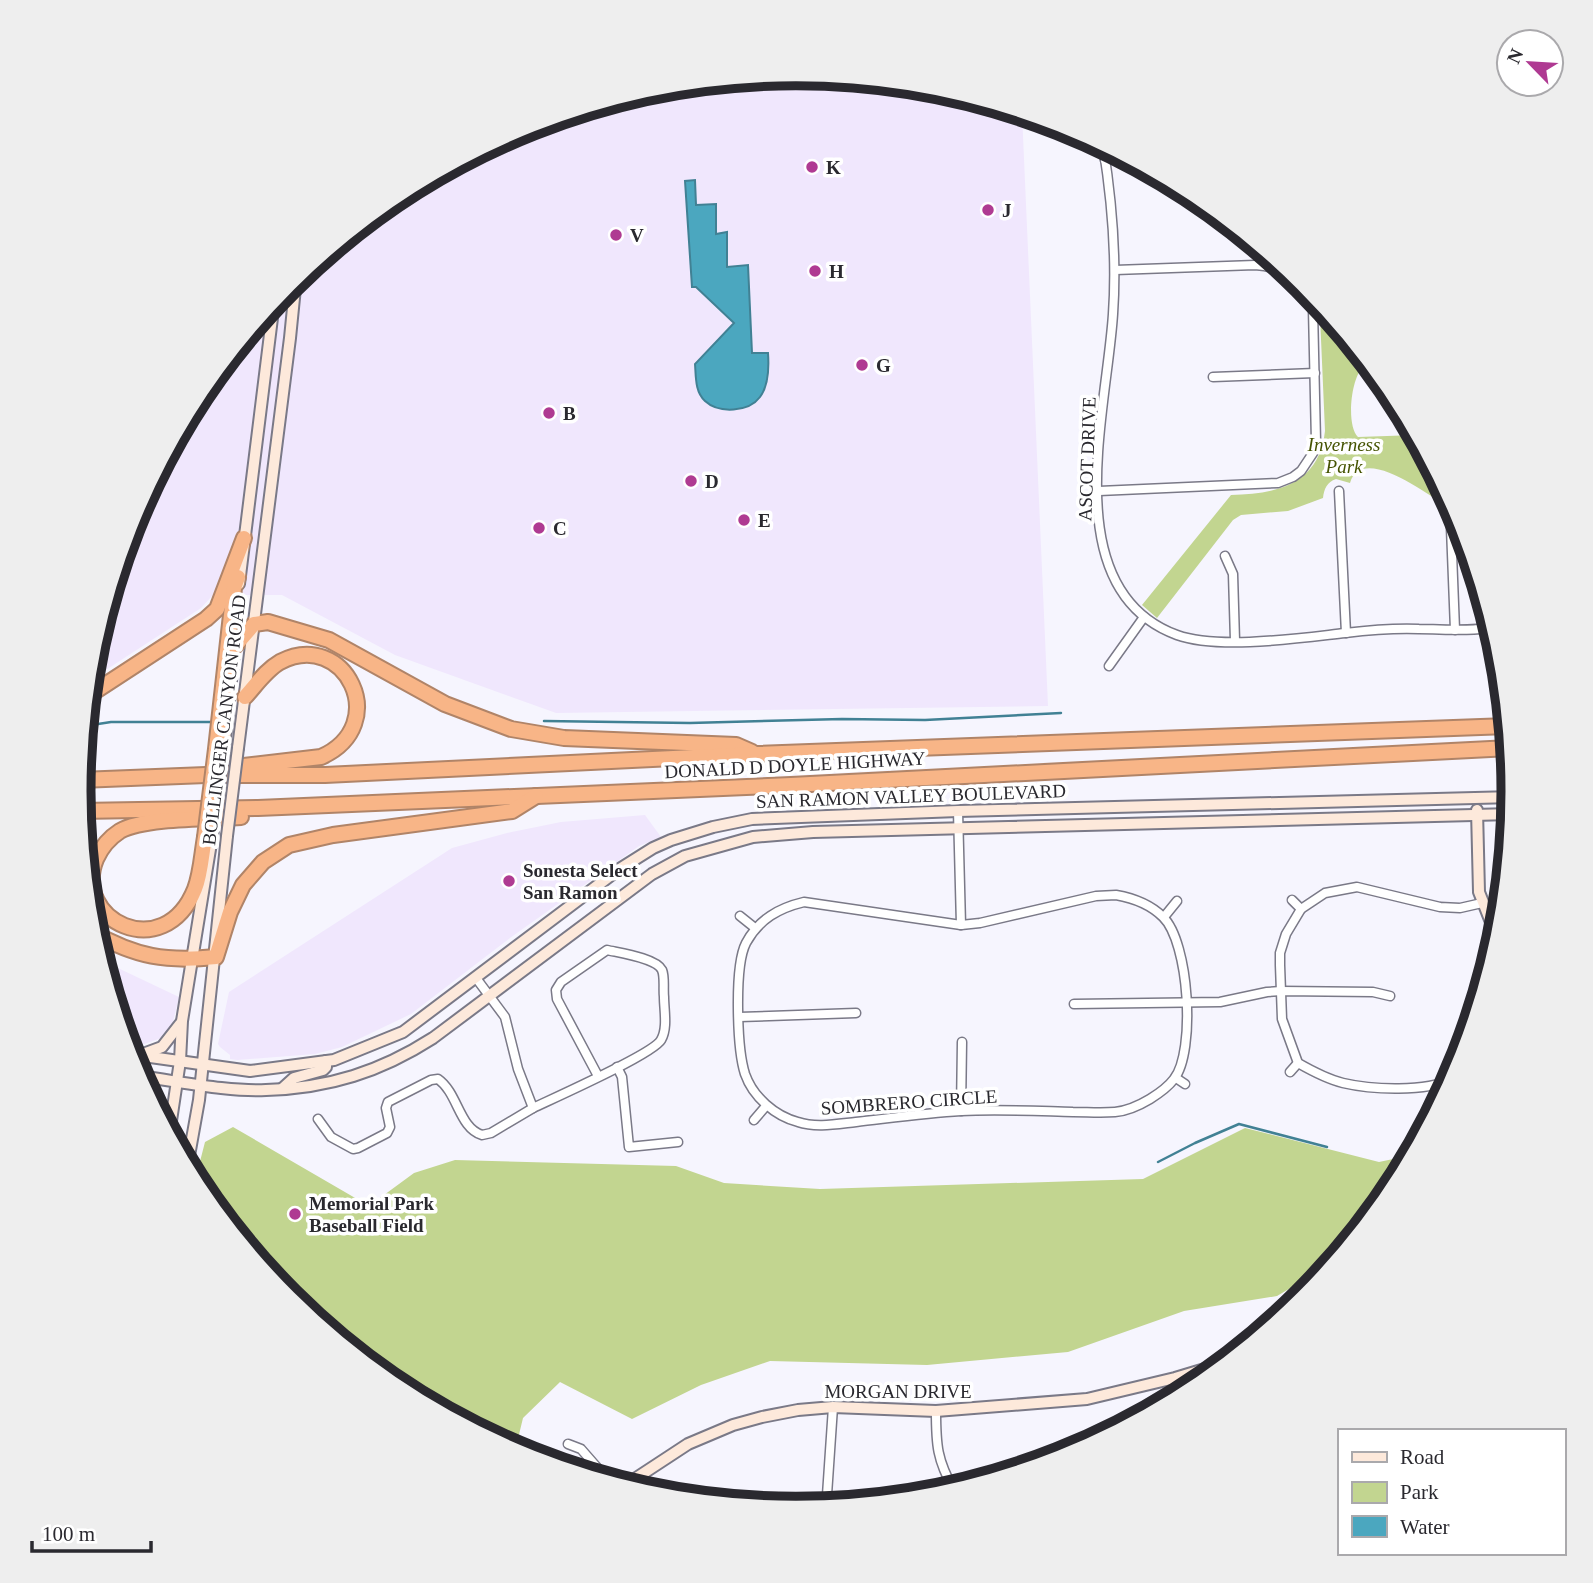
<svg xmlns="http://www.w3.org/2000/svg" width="1593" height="1583" font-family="'Times New Roman',serif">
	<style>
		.commercial { fill: #f0e7fd }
		.green { fill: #c2d590 }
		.water { fill: #4ba7bf; stroke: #418194; stroke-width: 2 }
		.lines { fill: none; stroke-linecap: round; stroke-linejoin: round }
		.stream { stroke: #418194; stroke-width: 2.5 }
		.street-casing { stroke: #7a7987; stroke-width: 11 }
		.secondary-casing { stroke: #7a7987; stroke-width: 14 }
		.highway-casing { stroke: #b08468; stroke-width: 18 }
		.street { stroke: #fff; stroke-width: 8 }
		.secondary { stroke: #fde9db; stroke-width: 10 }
		.highway { stroke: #f8b587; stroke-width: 14 }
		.secondary-bridge-casing { stroke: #7a7987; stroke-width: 14; stroke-linecap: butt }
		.highway-bridge-casing { stroke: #b08468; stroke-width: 18; stroke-linecap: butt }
		.secondary-bridge { stroke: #fde9db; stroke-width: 10 }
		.highway-bridge { stroke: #f8b587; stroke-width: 14 }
		.poi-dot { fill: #af3a92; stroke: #fff; stroke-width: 2.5 }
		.labels { text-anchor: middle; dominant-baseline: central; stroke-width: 7; stroke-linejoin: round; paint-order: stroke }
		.poi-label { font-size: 19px; font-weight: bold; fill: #2a292f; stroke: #fff; text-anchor: start }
		.park-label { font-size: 19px; font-style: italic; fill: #465403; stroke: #fff }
		.street-label { font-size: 19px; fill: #2a292f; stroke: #fff }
		.rim { fill: none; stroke: #2a292f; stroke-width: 9 }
	</style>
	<rect width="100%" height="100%" fill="#f6f5fe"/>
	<!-- commercial -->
	<g class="commercial">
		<path d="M797,74L937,87L1022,113L1048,706L556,713L395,655L282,595H213L201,608L89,681L92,651L133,516L200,392L289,284L398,194L522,128L657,87Z"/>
		<path d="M645,815L661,837L639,846L510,938L411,1014L342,1047L315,1054L237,1060L230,1059V1055L220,1047L218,1044L229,992L452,848L507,833L561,822Z"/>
		<path d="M101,960L179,997L172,1026L164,1037L133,1048L127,1046Z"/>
	</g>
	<!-- green -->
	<g class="green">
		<path d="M1317,300L1349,338L1352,352L1362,368C1351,380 1346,425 1358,437L1416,435L1447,497L1443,504C1426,493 1361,444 1350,483L1336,479C1327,482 1324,489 1323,498L1288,511L1241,515L1233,520L1157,618L1142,605L1231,495C1278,494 1319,484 1325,431L1320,316Z"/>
		<path d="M233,1127L369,1206L414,1173L455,1160L676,1166L724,1183L820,1189L1143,1179L1245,1128L1379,1162L1412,1155L1393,1191L1336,1261L1277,1296L1184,1311L1068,1352L927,1365L770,1361L701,1385L632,1419L560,1382L523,1418L515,1451L397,1388L289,1299L199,1190L195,1181L205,1142Z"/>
	</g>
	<!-- water -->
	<path class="water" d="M695,180L696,205L716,204V234L727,232V267L748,265L752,353H768C769,367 769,385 760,397C749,412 719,414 705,401C695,392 696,377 695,364L734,323L696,287H692L685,181Z"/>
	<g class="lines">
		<!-- stream -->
		<g class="stream">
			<path d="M544,721L690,723L842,719L925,720L1061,713"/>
			<path d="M85,726L111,722H210"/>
			<path d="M1158,1162L1195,1143L1239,1124L1327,1147"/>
		</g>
		<!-- street casing -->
		<g class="street-casing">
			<g id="street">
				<path d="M1103,145C1112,201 1117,257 1113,314C1107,411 1055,590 1177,635C1219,650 1300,638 1345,633C1370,630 1395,628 1419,629C1444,629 1469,632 1493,627"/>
				<path d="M1105,160L1129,159"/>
				<path d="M1213,377L1315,373"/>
				<path d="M1099,491L1278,483L1293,477L1301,471L1313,453L1316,442L1313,309C1304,281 1285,267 1255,265L1115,270"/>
				<path d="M1339,491L1346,633"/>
				<path d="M1225,556L1233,574L1235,641"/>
				<path d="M1455,630L1451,528L1456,510"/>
				<path d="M1109,666L1144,617"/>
				<path d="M958,811L961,925"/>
				<path d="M1116,895C1133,898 1150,904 1163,917C1189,942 1196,1051 1174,1079C1168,1087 1158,1094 1150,1099C1140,1105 1127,1111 1115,1112C1101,1113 1087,1112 1073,1112C1036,1111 998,1109 961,1111C926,1113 891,1118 856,1122C837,1124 816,1128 798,1122C775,1116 753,1097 745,1074C737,1049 734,966 746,943C759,919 779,908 804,902L961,925L980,923L1096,896Z"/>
				<path d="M1292,900L1301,909"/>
				<path d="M740,916L755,928"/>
				<path d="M1164,917L1177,901"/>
				<path d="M1074,1004L1220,1002L1267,992L1281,991L1373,992L1390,996"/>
				<path d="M739,1017L856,1013"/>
				<path d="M617,1067L622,1077L629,1147L678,1142"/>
				<path d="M1290,1072L1298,1063"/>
				<path d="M1176,1078L1185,1084"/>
				<path d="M1453,1079C1425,1092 1373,1090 1343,1083C1327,1079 1312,1071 1298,1063L1282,1019L1280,965V953L1286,934L1301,909L1325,893L1357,887L1440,907L1460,908L1482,903"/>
				<path d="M533,1108C554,1098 653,1054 661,1040C668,1028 664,1010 664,997C663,989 665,977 662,970C656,958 620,953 607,950L561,982L556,990L557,999L598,1076"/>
				<path d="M961,1111L962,1042"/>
				<path d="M318,1119L331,1137L353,1149L358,1148L387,1133L390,1127L386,1108L388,1102L431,1080L438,1079C458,1093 459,1128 482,1135L491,1133L533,1108L518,1069L505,1017L476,978"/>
				<path d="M754,1120L766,1106"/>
				<path d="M1175,1378L1180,1397"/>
				<path d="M936,1411C936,1445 937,1460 954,1490"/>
				<path d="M568,1444L581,1449L609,1481"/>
				<path d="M821,1507L827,1495L833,1407"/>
			</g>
		</g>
		<!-- secondary casing -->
		<g class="secondary-casing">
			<g id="secondary">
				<path d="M239,584L274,302"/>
				<path d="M238,748L290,338L296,278"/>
				<path d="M224,749L235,642"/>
				<path d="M1477,810L1479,892L1498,940"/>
				<path d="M129,1054L250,1071L334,1060L403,1032L618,870L653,848L671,840L713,827L752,819L958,811L1514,797"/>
				<path d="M143,1054L162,1047L180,1024"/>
				<path d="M138,1076C178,1081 227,1092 266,1090C329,1088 380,1072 433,1038L652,874L685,856L753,837L813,832L1512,814"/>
				<path d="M283,1088L294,1078L323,1070L326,1067V1061"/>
				<path d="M169,1134L180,1061L182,1021L212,837"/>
				<path d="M187,1167L199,1100L227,836"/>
				<path d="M624,1486L688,1444L733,1425L762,1417L798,1410L833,1407L936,1411L1087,1399L1175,1378L1228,1362"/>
			</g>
		</g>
		<!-- highway casing -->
		<g class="highway-casing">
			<g id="highway">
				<path d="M235,646L254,624L268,622L329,640L445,704L511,729L564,738L736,745L752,752"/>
				<path d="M88,696L206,619L217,609L244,538"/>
				<path d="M216,749L234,588L238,577"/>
				<path d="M235,767L321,757C393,725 345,628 280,662C266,670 256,685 245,697"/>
				<path d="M80,780L206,775H325L756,754L1508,726"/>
				<path d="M80,811L258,808L791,785L1510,748"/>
				<path d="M205,837C202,854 201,874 195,889C164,966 71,920 96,859C101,848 109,838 120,831C145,817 210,819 241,817"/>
				<path d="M92,932C136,957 166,962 216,957L230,912L243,885L263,862L289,845L333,835L512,811L536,796"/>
			</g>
		</g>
		<!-- street -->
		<use href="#street" class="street"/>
		<!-- secondary -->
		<use href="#secondary" class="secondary"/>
		<!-- highway -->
		<use href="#highway" class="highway"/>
		<!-- secondary-bridge casing -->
		<g class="secondary-bridge-casing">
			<g id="secondary-bridge">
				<path d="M227,836L238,748"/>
				<path d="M212,837L224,749"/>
			</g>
		</g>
		<!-- highway-bridge casing -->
		<g class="highway-bridge-casing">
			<path id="highway-bridge" d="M205,837L216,749"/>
		</g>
		<!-- secondary-bridge -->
		<use href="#secondary-bridge" class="secondary-bridge"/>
		<!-- highway-bridge -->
		<use href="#highway-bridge" class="highway-bridge"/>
	</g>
	<!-- markers -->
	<g class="poi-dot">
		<circle cx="812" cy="167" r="7"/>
		<circle cx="988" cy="210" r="7"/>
		<circle cx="616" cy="235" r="7"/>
		<circle cx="815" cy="271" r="7"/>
		<circle cx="862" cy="365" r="7"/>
		<circle cx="549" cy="413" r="7"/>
		<circle cx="691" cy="481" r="7"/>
		<circle cx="744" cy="520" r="7"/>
		<circle cx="539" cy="528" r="7"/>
		<circle cx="509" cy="881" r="7"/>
		<circle cx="295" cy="1214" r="7"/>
	</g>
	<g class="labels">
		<!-- poi labels -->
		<g class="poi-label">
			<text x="826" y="167">K</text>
			<text x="1002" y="210">J</text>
			<text x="630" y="235">V</text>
			<text x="829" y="271">H</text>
			<text x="876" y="365">G</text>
			<text x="563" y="413">B</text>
			<text x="705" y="481">D</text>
			<text x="758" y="520">E</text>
			<text x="553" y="528">C</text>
			<text x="523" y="870">Sonesta Select<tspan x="523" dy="22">San Ramon</tspan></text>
			<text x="309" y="1203">Memorial Park<tspan x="309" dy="22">Baseball Field</tspan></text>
		</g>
		<!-- park labels -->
		<g class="park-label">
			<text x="1344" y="444">Inverness<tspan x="1344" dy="22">Park</tspan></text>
		</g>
		<!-- street labels -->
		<g class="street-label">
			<text transform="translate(1087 459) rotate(-88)">ASCOT DRIVE</text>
			<text transform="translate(224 720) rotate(-83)">BOLLINGER CANYON ROAD</text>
			<text transform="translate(795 765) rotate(-3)">DONALD D DOYLE HIGHWAY</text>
			<text transform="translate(911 796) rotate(-2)">SAN RAMON VALLEY BOULEVARD</text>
			<text transform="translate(909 1102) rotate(-4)">SOMBRERO CIRCLE</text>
			<text x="898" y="1391">MORGAN DRIVE</text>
		</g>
	</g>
	<!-- crop -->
	<path d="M0 0H1593V1583H0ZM91 791a705 705 0 1 1 1410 0a705 705 0 1 1-1410 0Z" fill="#eee" fill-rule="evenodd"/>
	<path class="rim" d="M91 791a705 705 0 1 1 1410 0a705 705 0 1 1-1410 0Z"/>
	<!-- legend -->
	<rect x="1338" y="1429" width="228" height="126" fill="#ffffff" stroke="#aaa9ac" stroke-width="2"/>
	<rect x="1352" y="1452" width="35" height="10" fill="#fde9db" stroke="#aaa9ac" stroke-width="2"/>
	<text x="1400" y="1464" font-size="21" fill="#2a292f">Road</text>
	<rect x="1352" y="1482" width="35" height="21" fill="#c2d590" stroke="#aaa9ac" stroke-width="2"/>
	<text x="1400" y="1499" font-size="21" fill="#2a292f">Park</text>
	<rect x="1352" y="1516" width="35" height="21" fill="#4ba7bf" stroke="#aaa9ac" stroke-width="2"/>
	<text x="1400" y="1534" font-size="21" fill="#2a292f">Water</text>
	<!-- north arrow -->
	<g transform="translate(1530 63) rotate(295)"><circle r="33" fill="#ffffff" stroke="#aaa9ac" stroke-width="2"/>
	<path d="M0-5L12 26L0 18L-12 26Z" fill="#af3a92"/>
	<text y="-10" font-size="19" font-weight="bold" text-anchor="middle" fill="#2a292f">N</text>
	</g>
	<!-- scale -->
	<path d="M32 1541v10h119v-10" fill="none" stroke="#2a292f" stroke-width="3.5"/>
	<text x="42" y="1541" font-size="21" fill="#2a292f" stroke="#ffffff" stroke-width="5" paint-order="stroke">100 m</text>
</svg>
